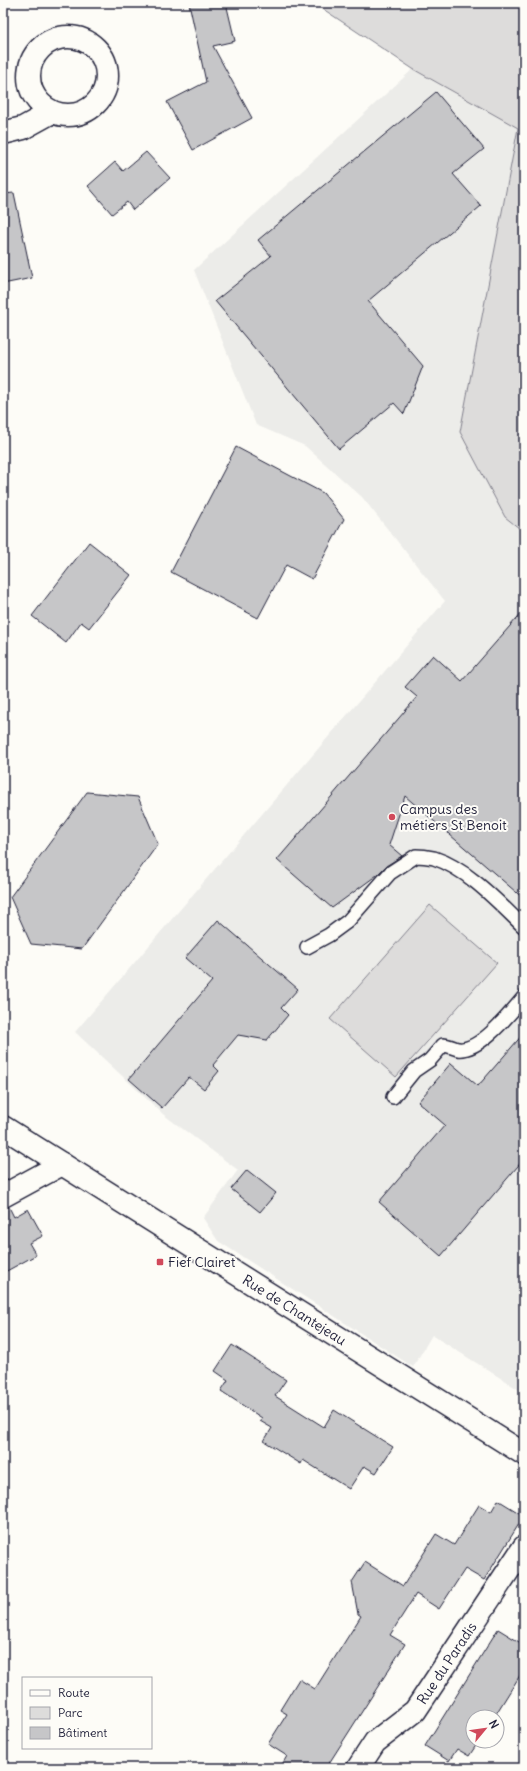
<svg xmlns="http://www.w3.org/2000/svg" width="527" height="1771" font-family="Delius,sans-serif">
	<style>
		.built { fill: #ecece9 }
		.green { fill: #dddcdb; stroke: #807f8b }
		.building { fill: #c6c6c8; stroke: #22223b }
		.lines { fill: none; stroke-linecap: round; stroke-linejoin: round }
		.lane-casing { stroke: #22223b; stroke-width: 16 }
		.street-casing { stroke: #22223b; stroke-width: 25 }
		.lane { stroke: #fdfcf7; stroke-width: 13 }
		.street { stroke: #fdfcf7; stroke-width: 22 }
		.poi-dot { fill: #d1495b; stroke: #fdfcf7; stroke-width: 1.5 }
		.labels { text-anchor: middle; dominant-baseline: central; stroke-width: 4; stroke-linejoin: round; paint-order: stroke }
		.poi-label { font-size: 14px; fill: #22223b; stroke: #fdfcf7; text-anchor: start }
		.street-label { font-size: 14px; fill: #22223b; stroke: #fdfcf7 }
	</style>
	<rect width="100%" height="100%" fill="#fdfcf7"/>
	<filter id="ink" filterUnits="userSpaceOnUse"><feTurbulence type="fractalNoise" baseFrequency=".025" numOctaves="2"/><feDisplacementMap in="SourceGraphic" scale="8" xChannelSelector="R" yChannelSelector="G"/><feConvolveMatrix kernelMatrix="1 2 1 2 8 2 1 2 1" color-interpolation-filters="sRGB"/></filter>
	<g filter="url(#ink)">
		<!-- built -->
		<path class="built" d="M413,69L518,127L460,432L505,517L524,532V1393L432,1335L413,1367L218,1241L203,1218L238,1170L164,1115L75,1032L445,601L362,497L305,446L256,425L194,270Z"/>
		<!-- green -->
		<g class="green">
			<path d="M314,3H524V532L505,517L460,432L518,128L413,69Z"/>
			<path d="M430,905L497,963L396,1077L330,1019Z"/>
		</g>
		<!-- building -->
		<g class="building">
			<path d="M189,3H226L235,41L213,46L252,118L193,150L167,102L206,82Z"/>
			<path d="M436,92L484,149L453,174L481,206L368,301L423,366L404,414L394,403L339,449L215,301L271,256L258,240Z"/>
			<path d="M146,152L170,178L133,210L127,202L112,214L88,186L115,162L123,171Z"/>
			<path d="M14,193L32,278L3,284V194Z"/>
			<path d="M236,447L323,493L344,519L312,579L286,565L258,618L171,572Z"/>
			<path d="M89,542L131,575L89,628L81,622L66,643L32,616Z"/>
			<path d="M524,610V899L405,796L389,845L402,856L386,866L377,875L332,908L277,860L417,697L405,687L433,655L462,681Z"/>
			<path d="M87,792L138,797L158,844L82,949L31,944L10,897Z"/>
			<path d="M218,920L298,989L281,1008L288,1015L267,1040L238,1035L213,1065L219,1071L204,1089L189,1077L162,1108L129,1079L212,981L185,958Z"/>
			<path d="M524,1033V1159L441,1256L379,1202L445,1125L418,1102L451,1063L478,1086Z"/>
			<path d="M247,1170L276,1193L260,1212L231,1189Z"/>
			<path d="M9,1207L14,1217L28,1209L43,1236L29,1243L36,1255L3,1273V1208Z"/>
			<path d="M232,1345L286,1380L275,1396L324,1427L334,1410L393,1447L376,1473L364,1466L349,1489L303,1460L301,1464L264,1441L272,1428L260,1421L262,1418L221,1391L228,1380L215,1371Z"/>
			<path d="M498,1500L524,1516L484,1580L465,1569L439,1609L416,1594L390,1635L405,1644L326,1768H280L287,1756L268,1744L287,1714L280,1710L299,1679L315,1689L361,1616L358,1614L352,1582L365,1562L403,1586L436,1534L454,1545L479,1505L491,1512Z"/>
			<path d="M498,1629L524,1645V1669L494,1717H473V1741H479L469,1756L457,1749L449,1761L425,1746Z"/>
		</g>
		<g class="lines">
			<!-- lane casing -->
			<g class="lane-casing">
				<g id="lane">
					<path d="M307,947L329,935L348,921L390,873L416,856C422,856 429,857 434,858C468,869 499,903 524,927"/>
					<path d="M393,1097L414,1071L430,1060L443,1045C449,1045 453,1048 458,1049C480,1052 511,1012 524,997"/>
				</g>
			</g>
			<!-- street casing -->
			<g class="street-casing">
				<g id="street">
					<circle cx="68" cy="76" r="39"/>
					<path d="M3,133L23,128L52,112"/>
					<path id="s1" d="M3,1127L524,1454"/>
					<path d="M3,1196L62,1164"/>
					<path id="s2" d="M358,1768L375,1742L415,1711L524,1547"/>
				</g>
			</g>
			<!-- lane -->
			<use href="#lane" class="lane"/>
			<!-- street -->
			<use href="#street" class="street"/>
		</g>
	</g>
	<!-- markers -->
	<g class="poi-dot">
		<circle cx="392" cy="817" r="4"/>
		<rect x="156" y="1258" width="8" height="8" rx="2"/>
	</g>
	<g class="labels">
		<!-- poi labels -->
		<g class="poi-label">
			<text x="400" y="809">Campus des<tspan x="400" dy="16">métiers St Benoit</tspan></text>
			<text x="168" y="1262">Fief Clairet</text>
		</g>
		<!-- street labels -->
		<g class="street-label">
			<text stroke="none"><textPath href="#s1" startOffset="344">Rue de Chantejeau</textPath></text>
			<text stroke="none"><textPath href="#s2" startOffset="139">Rue du Paradis</textPath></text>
		</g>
	</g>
	<!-- margin -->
	<rect width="527" height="1771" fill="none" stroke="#fdfcf7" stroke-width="16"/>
	<rect x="8" y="8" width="511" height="1755" fill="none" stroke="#22223b" stroke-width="1.5" filter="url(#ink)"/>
	<!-- legend -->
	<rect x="22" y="1677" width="130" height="72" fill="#fdfcf7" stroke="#a5a5ac"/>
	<rect x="30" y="1690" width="20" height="6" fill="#fdfcf7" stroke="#a5a5ac"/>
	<text x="58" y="1697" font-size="12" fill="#22223b">Route</text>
	<rect x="30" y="1707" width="20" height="12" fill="#dddcdb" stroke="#a5a5ac"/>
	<text x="58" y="1717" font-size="12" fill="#22223b">Parc</text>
	<rect x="30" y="1727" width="20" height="12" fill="#c6c6c8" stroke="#a5a5ac"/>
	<text x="58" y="1737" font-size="12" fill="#22223b">Bâtiment</text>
	<!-- north arrow -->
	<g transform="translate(485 1729) rotate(61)"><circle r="19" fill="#fdfcf7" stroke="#a5a5ac"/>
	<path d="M0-3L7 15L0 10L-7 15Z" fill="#d1495b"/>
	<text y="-6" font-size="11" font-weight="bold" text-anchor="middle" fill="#22223b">N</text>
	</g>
</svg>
